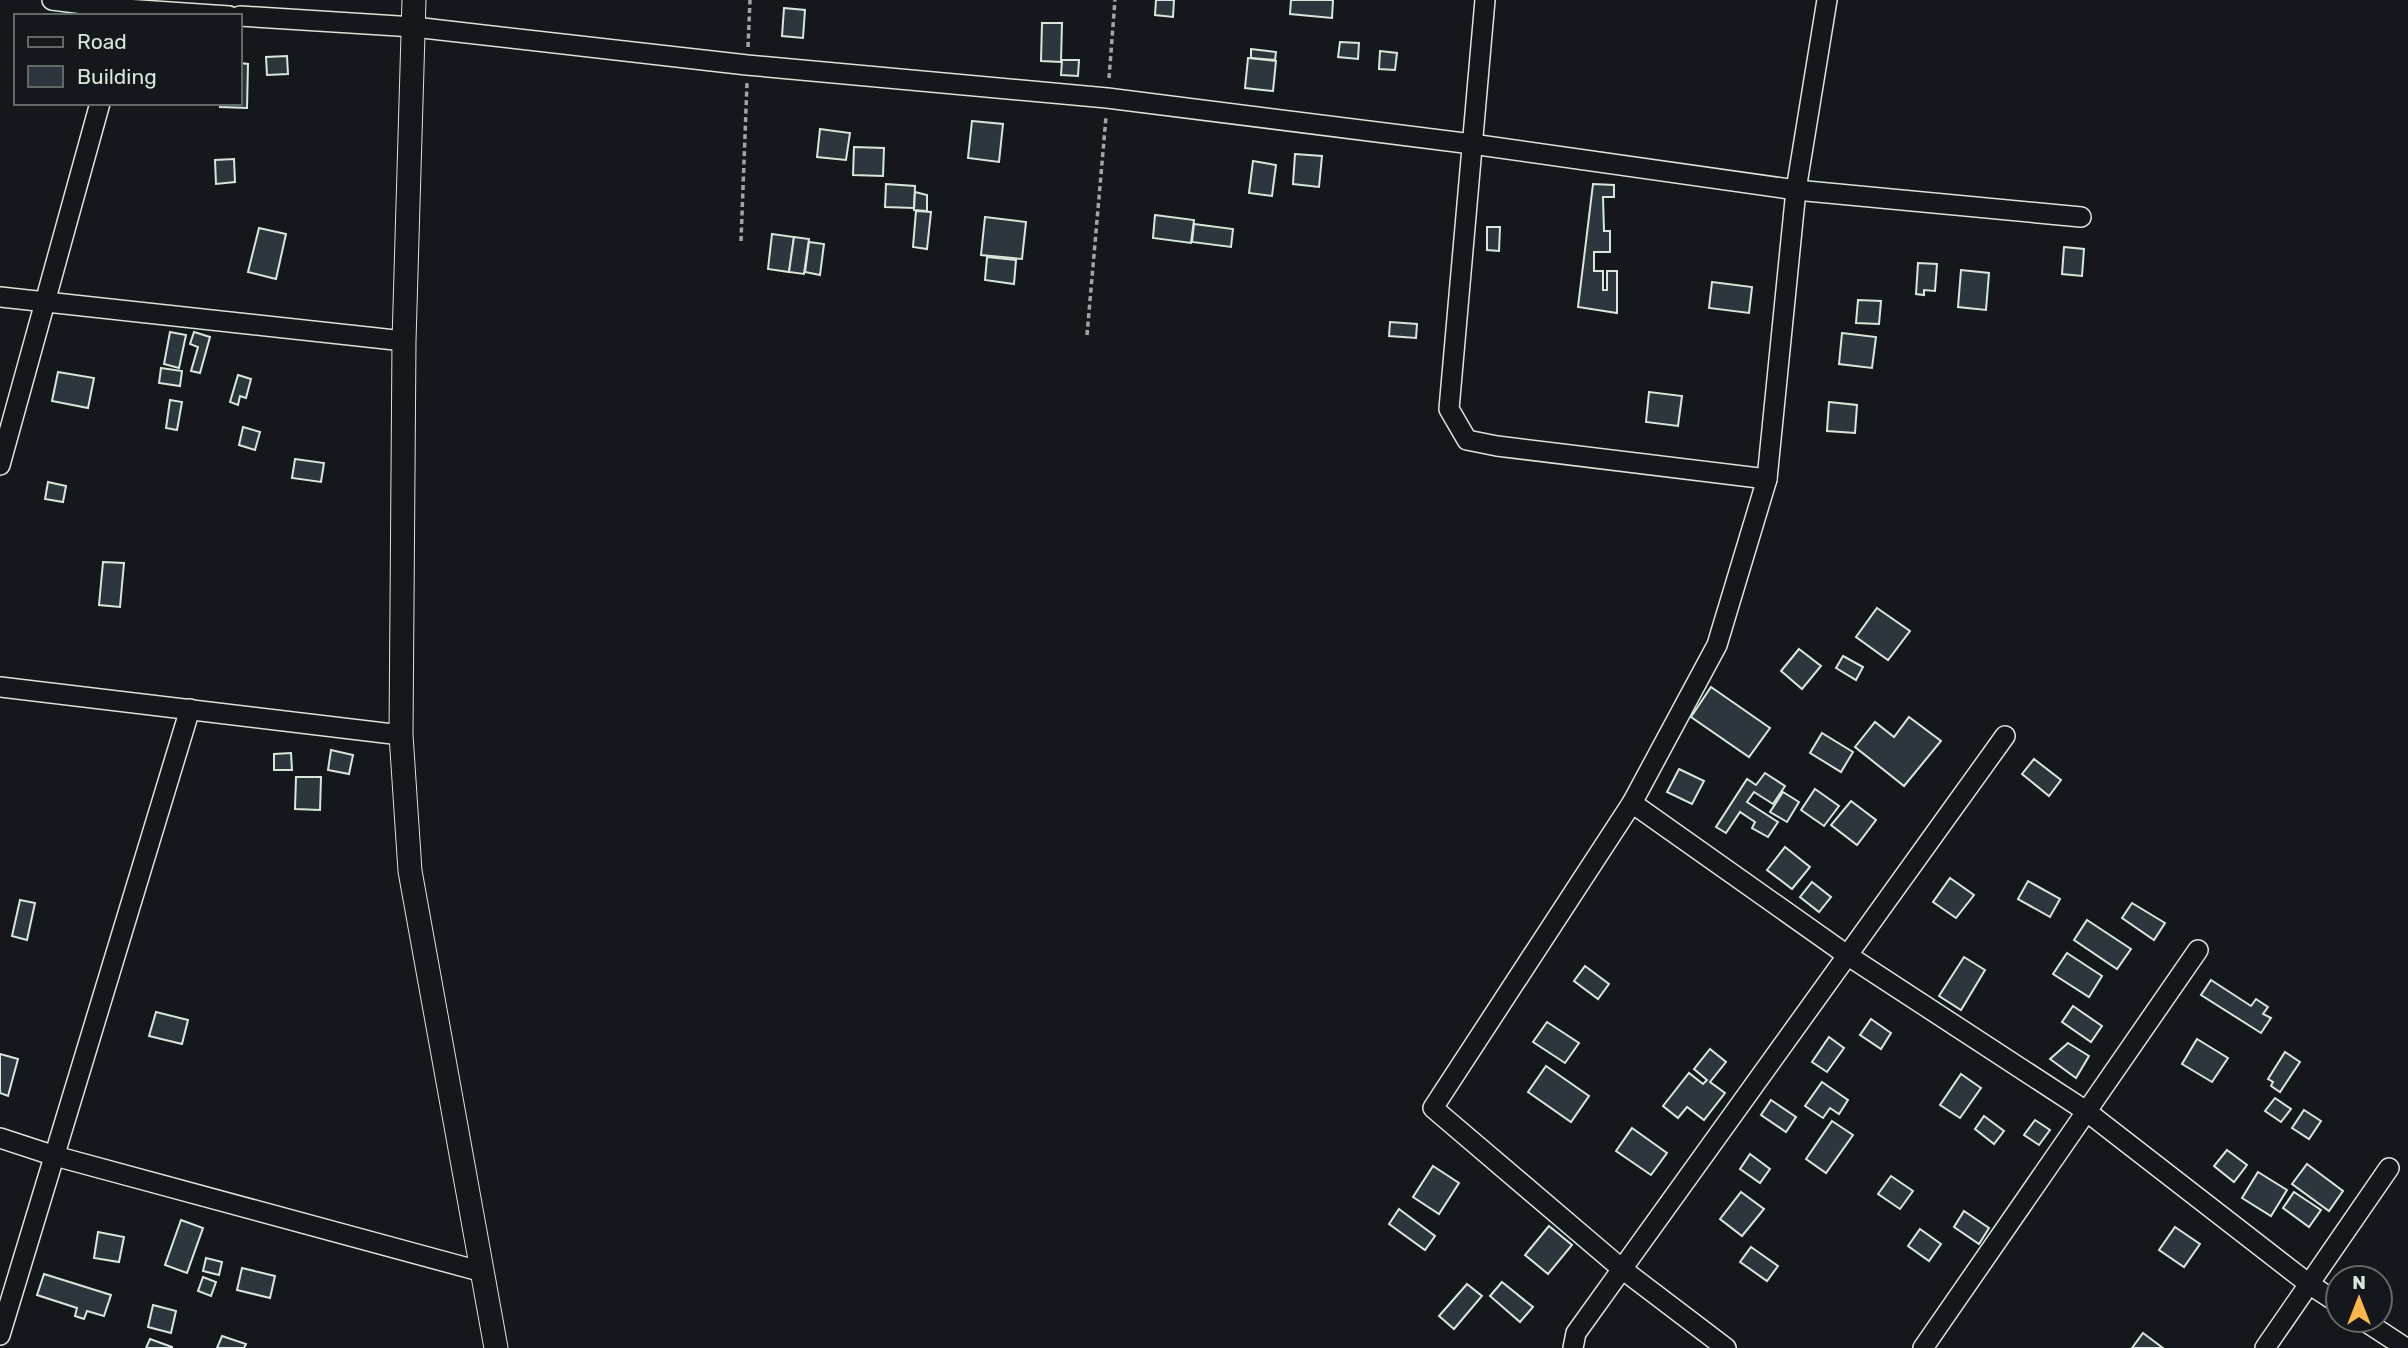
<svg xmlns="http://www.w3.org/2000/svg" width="2408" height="1348" font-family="Rubik,sans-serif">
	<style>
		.building { fill: #2c363c; stroke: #d8e6dc; stroke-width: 2 }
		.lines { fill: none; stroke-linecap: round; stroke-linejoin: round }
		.minor-casing { stroke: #d8e6dc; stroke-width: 22 }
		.tertiary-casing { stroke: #d8e6dc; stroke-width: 25 }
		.path { stroke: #9da8a2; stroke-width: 3.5; stroke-dasharray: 5 3.5; stroke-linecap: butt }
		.minor { stroke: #14181c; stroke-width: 19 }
		.tertiary { stroke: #14181c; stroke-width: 23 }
	</style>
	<rect width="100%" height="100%" fill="#14181c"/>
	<!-- building -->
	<g class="building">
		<path d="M1156,0H1174L1173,17L1155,15Z"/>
		<path d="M1291,0H1333L1332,18L1290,14Z"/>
		<path d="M784,8L805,10L803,38L782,36Z"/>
		<path d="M1042,23H1062L1061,62L1041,61Z"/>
		<path d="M1340,42L1359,43L1358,59L1338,57Z"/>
		<path d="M1251,49L1276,52L1275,60L1251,58Z"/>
		<path d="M1380,51L1397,53L1395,70L1379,69Z"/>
		<path d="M287,56L288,74L267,75L266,57Z"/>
		<path d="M1248,58L1276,61L1273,91L1245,88Z"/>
		<path d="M1062,60H1079L1078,76L1061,75Z"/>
		<path d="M240,63L248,64L247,108L220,107V103H240Z"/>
		<path d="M972,121L1003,124L999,162L968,158Z"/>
		<path d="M820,129L850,133L846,160L817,157Z"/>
		<path d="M854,147L884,148L883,176L853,175Z"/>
		<path d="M1295,154L1322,156L1319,187L1293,184Z"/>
		<path d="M234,159L235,182L216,184L215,160Z"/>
		<path d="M1253,161L1276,165L1272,196L1249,193Z"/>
		<path d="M886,184L915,186L914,208L885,207Z"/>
		<path d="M1593,184L1614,185V197H1603L1604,231H1610V252H1594V271H1603V290H1607V271H1617V313L1578,307Z"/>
		<path d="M915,192L927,195V211L914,210Z"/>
		<path d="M916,211L931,212L927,249L913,247Z"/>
		<path d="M1155,215L1194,220L1191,243L1153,238Z"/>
		<path d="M985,217L1026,222L1022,259L981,255Z"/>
		<path d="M1194,224L1233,229L1231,247L1192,242Z"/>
		<path d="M1487,227H1500L1499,251L1487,250Z"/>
		<path d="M259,228L286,234L276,279L248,272Z"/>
		<path d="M772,234L794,237L789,272L768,269Z"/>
		<path d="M794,237L809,239L804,274L789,272Z"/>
		<path d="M809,242L824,244L820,275L805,272Z"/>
		<path d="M2064,247L2084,249L2082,276L2062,274Z"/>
		<path d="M987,257L1016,260L1014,284L985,280Z"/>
		<path d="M1918,263L1937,264L1935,291L1924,290V295L1916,294Z"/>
		<path d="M1961,270L1989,273L1986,310L1958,307Z"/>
		<path d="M1712,282L1752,287L1749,313L1709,308Z"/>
		<path d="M1858,300L1881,301L1879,324L1856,323Z"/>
		<path d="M1390,322L1417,324L1416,338L1389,336Z"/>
		<path d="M170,332L186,335L179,368L164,364Z"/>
		<path d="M194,332L210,337L200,373L191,371L198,347L190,344Z"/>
		<path d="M1842,333L1876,337L1872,368L1839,364Z"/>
		<path d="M161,368L182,371L180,386L159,383Z"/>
		<path d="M58,372L94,378L88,408L52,401Z"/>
		<path d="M238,375L251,379L246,398L240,396L238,405L230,402Z"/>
		<path d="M1649,392L1682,396L1678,426L1646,422Z"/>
		<path d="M170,400L182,402L177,430L166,428Z"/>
		<path d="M1829,402L1857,405L1855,433L1827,431Z"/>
		<path d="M243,427L260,432L255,450L239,445Z"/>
		<path d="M295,459L324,463L321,482L292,478Z"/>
		<path d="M48,482L66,486L63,502L45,499Z"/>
		<path d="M103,562L124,563L120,607L99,605Z"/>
		<path d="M1877,608L1910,631L1888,660L1856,637Z"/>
		<path d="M1799,649L1821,666L1802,689L1781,671Z"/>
		<path d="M1843,656L1863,667L1856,680L1836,668Z"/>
		<path d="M1711,687L1770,728L1749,757L1691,717Z"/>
		<path d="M1909,717L1941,741L1904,786L1855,747L1875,722L1894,737Z"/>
		<path d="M1822,733L1853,752L1841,772L1810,753Z"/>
		<path d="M331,750L353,755L349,774L328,770Z"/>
		<path d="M291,753L292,770H274V754Z"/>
		<path d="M2034,759L2061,780L2049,796L2022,774Z"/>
		<path d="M1679,769L1704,781L1692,804L1667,792Z"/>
		<path d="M1765,773L1785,786L1773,804L1754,792L1747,802L1778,822L1768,837L1752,828L1755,822L1740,812L1726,833L1716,827L1747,779L1756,785Z"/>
		<path d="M296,777H321L320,810L295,809Z"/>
		<path d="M1815,789L1839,806L1824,826L1801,810Z"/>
		<path d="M1783,792L1799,802L1787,822L1770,812Z"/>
		<path d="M1851,801L1876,820L1857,845L1831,825Z"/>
		<path d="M1785,847L1810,867L1792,889L1767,870Z"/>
		<path d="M1950,878L1974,895L1956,918L1933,902Z"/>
		<path d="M2028,881L2060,899L2050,917L2018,899Z"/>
		<path d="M1812,882L1831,897L1819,912L1800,897Z"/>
		<path d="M20,900L35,903L27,940L12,936Z"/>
		<path d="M2132,903L2165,923L2154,940L2122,918Z"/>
		<path d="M2087,920L2131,949L2117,969L2074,940Z"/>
		<path d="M2067,953L2102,976L2089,997L2053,974Z"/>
		<path d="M1964,957L1985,970L1961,1010L1939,996Z"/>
		<path d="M1585,966L1609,984L1598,999L1574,981Z"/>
		<path d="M2211,980L2251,1006L2256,999L2268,1007L2263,1014L2271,1018L2261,1033L2201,995Z"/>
		<path d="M2073,1006L2102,1026L2091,1042L2062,1022Z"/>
		<path d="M156,1012L188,1020L182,1044L149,1036Z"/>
		<path d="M1871,1019L1891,1033L1881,1049L1860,1035Z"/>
		<path d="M1547,1022L1579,1043L1565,1063L1533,1042Z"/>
		<path d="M1829,1037L1844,1048L1827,1072L1812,1062Z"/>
		<path d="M2197,1039L2228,1058L2212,1082L2182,1064Z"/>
		<path d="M2068,1043L2089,1056L2076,1078L2050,1059Z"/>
		<path d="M1710,1049L1726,1062L1710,1082L1725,1093L1704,1120L1687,1107L1678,1118L1663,1106L1689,1073L1703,1084L1707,1080L1694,1069Z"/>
		<path d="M2285,1052L2300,1062L2280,1092L2271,1086L2273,1082L2268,1079Z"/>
		<path d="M0,1054L18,1059L8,1096L0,1093Z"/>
		<path d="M1546,1066L1589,1096L1571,1122L1528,1092Z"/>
		<path d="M1961,1074L1981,1088L1960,1118L1940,1105Z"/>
		<path d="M1822,1082L1848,1100L1839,1114L1830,1108L1823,1118L1805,1106Z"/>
		<path d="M2275,1098L2291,1109L2281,1122L2265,1111Z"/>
		<path d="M1771,1100L1796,1117L1786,1132L1761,1115Z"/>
		<path d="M2304,1110L2321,1121L2309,1139L2292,1128Z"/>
		<path d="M1984,1116L2004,1131L1994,1144L1975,1129Z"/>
		<path d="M2035,1120L2050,1130L2039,1145L2024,1135Z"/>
		<path d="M1832,1121L1853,1135L1826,1173L1806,1159Z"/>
		<path d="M1632,1128L1667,1153L1651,1175L1616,1151Z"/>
		<path d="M2227,1150L2247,1165L2234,1182L2214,1166Z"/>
		<path d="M1750,1154L1770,1169L1760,1183L1740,1169Z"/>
		<path d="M2307,1164L2343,1191L2329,1211L2292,1184Z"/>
		<path d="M1433,1166L1459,1183L1439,1214L1413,1197Z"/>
		<path d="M2258,1172L2287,1190L2271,1216L2242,1198Z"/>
		<path d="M1891,1176L1913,1191L1900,1209L1878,1194Z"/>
		<path d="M1741,1192L1764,1209L1742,1236L1720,1219Z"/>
		<path d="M2294,1192L2321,1210L2309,1227L2283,1208Z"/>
		<path d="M1399,1209L1435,1236L1425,1250L1389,1224Z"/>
		<path d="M1964,1211L1989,1228L1979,1244L1954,1227Z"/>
		<path d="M181,1220L203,1228L187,1273L165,1265Z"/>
		<path d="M1549,1226L1572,1245L1548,1274L1525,1255Z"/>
		<path d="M2175,1227L2200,1244L2184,1267L2159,1250Z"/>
		<path d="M1920,1229L1941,1244L1929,1261L1908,1246Z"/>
		<path d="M98,1232L124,1237L119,1262L94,1258Z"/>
		<path d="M1751,1247L1778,1266L1767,1281L1740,1262Z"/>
		<path d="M206,1258L222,1262L219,1275L203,1271Z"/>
		<path d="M242,1268L275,1276L270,1298L237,1290Z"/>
		<path d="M44,1274L111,1295L104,1316L87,1311L84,1319L75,1316L77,1308L37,1295Z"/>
		<path d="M203,1277L216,1282L211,1296L198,1291Z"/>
		<path d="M1502,1282L1533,1307L1520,1322L1490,1296Z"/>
		<path d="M1467,1284L1482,1296L1454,1329L1439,1316Z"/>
		<path d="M153,1305L176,1311L171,1333L148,1327Z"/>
		<path d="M2143,1333L2163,1348H2132Z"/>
		<path d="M222,1336L246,1344L244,1348H217Z"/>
		<path d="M150,1339L172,1347V1348H146Z"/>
	</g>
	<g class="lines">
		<!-- minor casing -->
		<g class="minor-casing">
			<g id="minor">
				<path d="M52,0L125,9L229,16"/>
				<path d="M1485,0L1449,409L1467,440L1497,446L1767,479"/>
				<path d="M240,16L414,27L747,65L1107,98L1472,144L1796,190L2081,217"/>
				<path d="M0,297L404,341"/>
				<path d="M0,465L100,103"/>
				<path d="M0,687L401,735"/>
				<path d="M1632,803L1847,955L2086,1111L2309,1284L2338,1303"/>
				<path d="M0,1138L55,1156L483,1272"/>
				<path d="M2363,1320L2406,1348"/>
				<path d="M0,1335L190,709"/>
				<path d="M1573,1348L1576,1333L2005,736"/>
				<path d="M1726,1348L1622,1269L1433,1108L1632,803L1717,645L1767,479L1796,190L1827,0"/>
				<path d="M1923,1348L2198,950"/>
				<path d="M2265,1348L2389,1168"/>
			</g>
		</g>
		<!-- tertiary casing -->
		<g class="tertiary-casing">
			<path id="tertiary" d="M414,0L404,341L401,735L410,871L496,1348"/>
		</g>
		<!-- path -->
		<g class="path">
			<path d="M748,47L750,0"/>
			<path d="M1109,78L1115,0"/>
			<path d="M741,241L747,83"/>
			<path d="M1087,335L1106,117"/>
		</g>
		<!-- minor -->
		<use href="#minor" class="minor"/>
		<!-- tertiary -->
		<use href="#tertiary" class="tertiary"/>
	</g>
	<!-- legend -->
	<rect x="14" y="14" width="228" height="91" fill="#14181c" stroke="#626a69" stroke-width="2"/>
	<rect x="28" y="37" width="35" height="10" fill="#14181c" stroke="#626a69" stroke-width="2"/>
	<text x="77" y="49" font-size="21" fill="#d8e6dc">Road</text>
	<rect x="28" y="66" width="35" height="21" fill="#2c363c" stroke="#626a69" stroke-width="2"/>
	<text x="77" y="84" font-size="21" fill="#d8e6dc">Building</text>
	<!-- north arrow -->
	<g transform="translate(2359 1299)"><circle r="33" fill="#14181c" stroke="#626a69" stroke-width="2"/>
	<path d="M0-5L12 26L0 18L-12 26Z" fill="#ffb74d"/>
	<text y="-10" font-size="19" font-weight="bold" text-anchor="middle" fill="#d8e6dc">N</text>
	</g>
</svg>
